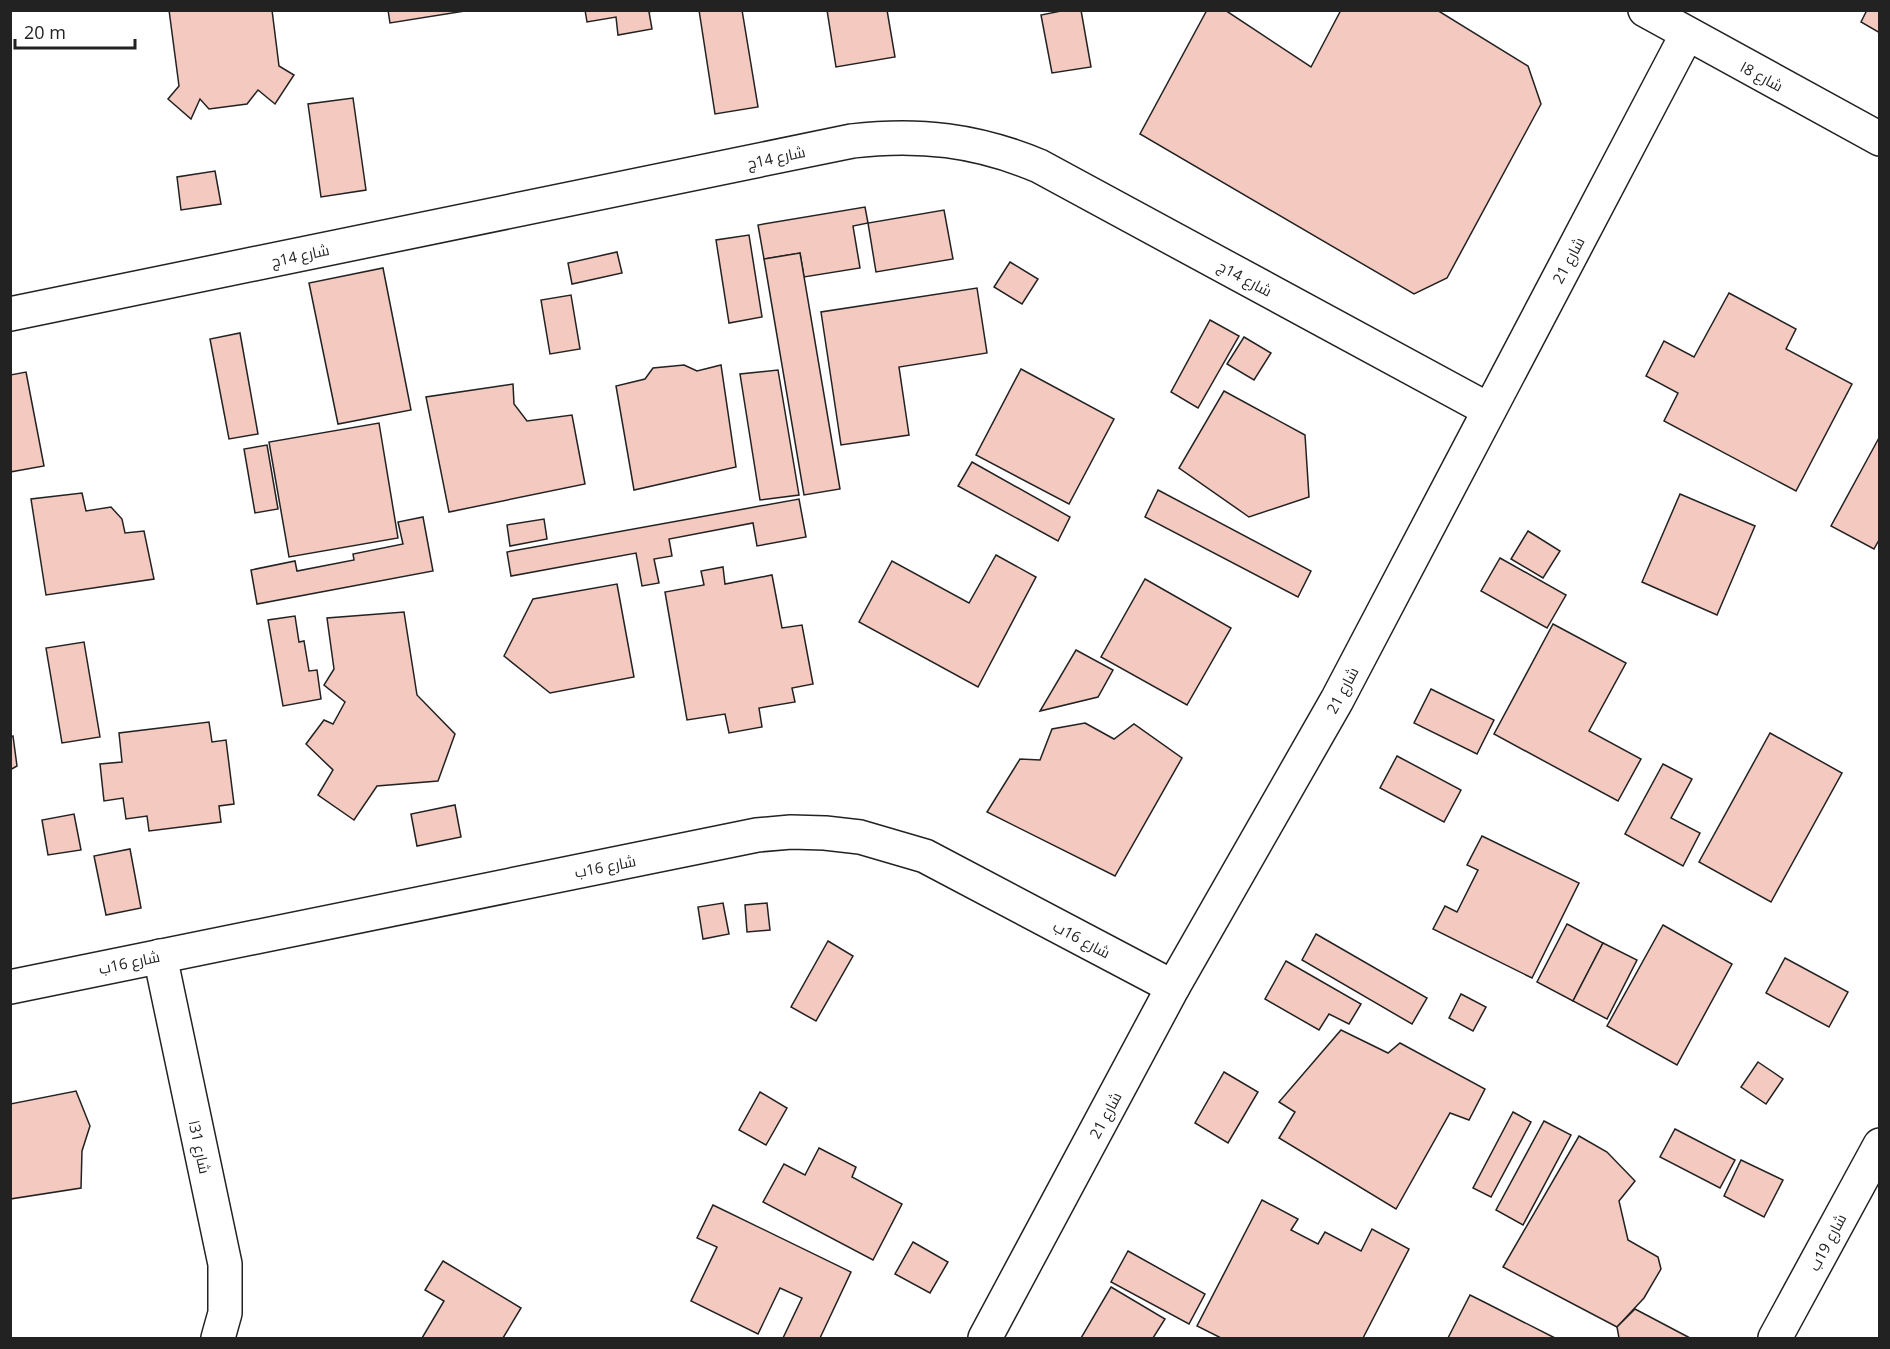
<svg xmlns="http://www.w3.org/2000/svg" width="1890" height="1349" font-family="'Open Sans',Cairo,sans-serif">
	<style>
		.building { fill: #f3c9c0; stroke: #222; stroke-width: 1.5 }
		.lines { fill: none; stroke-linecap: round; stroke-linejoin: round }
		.minor-casing { stroke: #222; stroke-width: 36 }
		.minor { stroke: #fff; stroke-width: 33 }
		.labels { text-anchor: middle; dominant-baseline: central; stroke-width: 4.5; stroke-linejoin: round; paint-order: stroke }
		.street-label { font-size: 15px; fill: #222; stroke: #fff }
	</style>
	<rect width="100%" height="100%" fill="#fff"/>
	<!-- building -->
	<g class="building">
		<path d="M169,10H272L279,66L294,75L275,104L258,90L247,104L209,109L200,99L191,119L168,99L179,86Z"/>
		<path d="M388,10H471L390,23Z"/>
		<path d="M585,10H655L649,12L652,29L618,35L616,17L587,22Z"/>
		<path d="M699,10H742L758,107L715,114Z"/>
		<path d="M827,10H887L895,57L836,67Z"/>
		<path d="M1066,10H1081L1091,67L1052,73L1041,15Z"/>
		<path d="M1207,10H1225L1311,67L1341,10H1437L1528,66L1541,104L1447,278L1414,294L1140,134Z"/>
		<path d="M1867,10H1880V33L1861,22Z"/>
		<path d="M353,98L366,190L321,197L308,104Z"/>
		<path d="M215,171L221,204L181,210L177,177Z"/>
		<path d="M865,207L868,223L853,226L860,268L804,277L800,253L764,259L758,225Z"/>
		<path d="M944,210L953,259L876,272L868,223Z"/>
		<path d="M749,235L762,317L729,323L716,240Z"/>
		<path d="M617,252L622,273L572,284L568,263Z"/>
		<path d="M800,253L840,489L804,495L764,259Z"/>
		<path d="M1010,262L1038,279L1022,304L994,287Z"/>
		<path d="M383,268L411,410L338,424L309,283Z"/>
		<path d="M977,288L987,353L899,367L909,435L841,445L821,312Z"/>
		<path d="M1729,293L1796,329L1786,349L1852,384L1796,491L1664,421L1678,393L1646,376L1664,341L1694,357Z"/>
		<path d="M571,295L580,349L550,354L541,300Z"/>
		<path d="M1210,320L1239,336L1198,408L1171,392Z"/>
		<path d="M240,333L258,434L229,439L210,339Z"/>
		<path d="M1244,337L1271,353L1254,380L1227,364Z"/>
		<path d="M684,365L697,371L721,365L736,467L634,490L616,386L645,379L653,368Z"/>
		<path d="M1021,369L1114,419L1069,504L976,455Z"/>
		<path d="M778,370L799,495L760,500L740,374Z"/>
		<path d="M26,372L44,466L10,472V375Z"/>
		<path d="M513,384L514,404L527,421L572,415L585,484L449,512L426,397Z"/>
		<path d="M1224,391L1305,435L1309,497L1249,517L1179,468Z"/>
		<path d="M379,423L398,538L289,557L269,442Z"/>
		<path d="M1880,436V538L1874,549L1831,526Z"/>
		<path d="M267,445L278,509L255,513L244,449Z"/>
		<path d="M972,462L1070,517L1058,541L958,486Z"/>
		<path d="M1158,490L1311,571L1298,597L1145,517Z"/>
		<path d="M82,493L86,511L111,507L122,519L125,533L144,531L154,579L46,595L31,499Z"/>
		<path d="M1680,494L1755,526L1717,615L1642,582Z"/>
		<path d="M799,499L806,537L757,546L753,523L669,539L672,556L654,559L659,583L642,586L636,553L511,576L507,552Z"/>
		<path d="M423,517L433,571L257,604L251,570L295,561L297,571L354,560L353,554L403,544L398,522Z"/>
		<path d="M544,519L547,539L510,546L507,525Z"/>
		<path d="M1528,531L1560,551L1543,578L1511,559Z"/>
		<path d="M996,555L1036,577L978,687L859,622L892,561L969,603Z"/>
		<path d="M1500,558L1566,595L1547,628L1481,591Z"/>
		<path d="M723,567L725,584L772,575L782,628L802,625L813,684L792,688L795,702L759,708L762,727L729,733L725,714L687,720L665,592L704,585L701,571Z"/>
		<path d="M1145,579L1231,628L1187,705L1101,657Z"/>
		<path d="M617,584L634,677L550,693L504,656L533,599Z"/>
		<path d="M404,612L417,695L455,734L438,781L377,786L354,820L318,795L333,770L306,744L324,720L333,724L345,702L324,685L334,669L327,618Z"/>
		<path d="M295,616L299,642L304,641L309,671L317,670L321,699L283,706L268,620Z"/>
		<path d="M1553,624L1626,663L1589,731L1641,759L1618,801L1494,734Z"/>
		<path d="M84,642L100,737L62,743L46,648Z"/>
		<path d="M1076,650L1113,670L1098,697L1040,711Z"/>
		<path d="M1431,689L1494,720L1477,754L1414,723Z"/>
		<path d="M209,722L212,742L226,740L234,804L219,806L221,822L149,831L147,816L126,819L123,798L104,801L100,764L122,762L119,733Z"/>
		<path d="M1085,723L1114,739L1134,724L1182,758L1115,876L987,812L1020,759L1040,760L1052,729Z"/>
		<path d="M1770,733L1842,773L1771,902L1699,862Z"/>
		<path d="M13,736L17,766L10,770V737Z"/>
		<path d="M1397,756L1461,790L1444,822L1380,788Z"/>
		<path d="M1663,764L1692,779L1671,818L1700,833L1683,866L1625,834Z"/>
		<path d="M455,805L461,837L417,846L411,814Z"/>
		<path d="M74,814L81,850L48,855L42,820Z"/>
		<path d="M1482,836L1579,883L1532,978L1433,929L1445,906L1457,912L1478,870L1467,865Z"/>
		<path d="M130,849L141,908L106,915L94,856Z"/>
		<path d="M723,903L729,934L703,939L698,907Z"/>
		<path d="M767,903L770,930L747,932L745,905Z"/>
		<path d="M1567,924L1603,943L1573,1001L1537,982Z"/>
		<path d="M1663,925L1732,964L1677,1065L1607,1026Z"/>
		<path d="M1316,934L1427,998L1412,1024L1302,960Z"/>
		<path d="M828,941L853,956L816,1021L791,1007Z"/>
		<path d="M1603,943L1637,960L1607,1019L1573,1001Z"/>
		<path d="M1785,958L1848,992L1829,1027L1766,993Z"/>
		<path d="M1286,961L1361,1004L1349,1024L1329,1014L1319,1030L1265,999Z"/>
		<path d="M1461,994L1486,1007L1473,1031L1449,1018Z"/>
		<path d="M1341,1030L1388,1053L1400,1043L1485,1089L1469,1120L1450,1113L1396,1209L1279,1138L1295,1112L1279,1102Z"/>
		<path d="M1758,1062L1783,1079L1766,1104L1741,1087Z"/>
		<path d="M1224,1072L1258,1092L1228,1143L1195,1123Z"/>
		<path d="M76,1091L90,1126L82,1151L81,1188L10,1199V1104Z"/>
		<path d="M760,1092L787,1108L766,1145L739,1130Z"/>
		<path d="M1513,1112L1531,1122L1491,1197L1473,1188Z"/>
		<path d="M1544,1121L1571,1135L1523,1225L1496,1210Z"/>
		<path d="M1675,1129L1735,1160L1720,1188L1660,1157Z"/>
		<path d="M1579,1136L1607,1152L1635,1181L1619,1201L1628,1240L1658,1257L1661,1269L1644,1298L1617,1327L1503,1267Z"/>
		<path d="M819,1148L856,1167L852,1177L902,1204L873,1260L763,1202L784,1164L805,1175Z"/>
		<path d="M1741,1160L1783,1180L1764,1217L1724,1196Z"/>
		<path d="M1262,1200L1298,1219L1291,1230L1318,1244L1325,1232L1361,1251L1372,1229L1409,1249L1363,1338H1221L1197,1326Z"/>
		<path d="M713,1205L851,1272L820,1338H783L802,1298L780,1288L758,1334L691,1301L717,1247L697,1238Z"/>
		<path d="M913,1242L948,1262L930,1293L895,1274Z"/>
		<path d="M1128,1251L1205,1294L1189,1324L1111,1282Z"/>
		<path d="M443,1261L521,1308L503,1338H422L444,1301L425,1290Z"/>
		<path d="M1111,1287L1165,1319L1153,1338H1081Z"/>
		<path d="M1470,1295L1486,1303L1555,1338H1448Z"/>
		<path d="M1635,1309L1690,1338H1619L1617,1327Z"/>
	</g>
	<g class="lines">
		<!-- minor casing -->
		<g class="minor-casing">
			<g id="minor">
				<path d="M1645,10L1880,139"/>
				<path d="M10,314L852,141C919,133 977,140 1039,166L1489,410"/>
				<path d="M160,956L225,1264V1313L218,1338"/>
				<path d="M10,987L757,835L791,832L825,833L860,837L925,856L1173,987"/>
				<path d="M985,1338L1173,987L1337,700L1686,36"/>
				<path d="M1775,1338L1880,1145"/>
			</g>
		</g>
		<!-- minor -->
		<use href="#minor" class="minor"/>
	</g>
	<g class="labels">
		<!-- street labels -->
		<g class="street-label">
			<text transform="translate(1762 76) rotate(28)">شارع 8ا</text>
			<text transform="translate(776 157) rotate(-12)">شارع 14ج</text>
			<text transform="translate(300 255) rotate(-12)">شارع 14ج</text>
			<text transform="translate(1568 260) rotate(-62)">شارع 21</text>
			<text transform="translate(1245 278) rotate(28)">شارع 14ج</text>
			<text transform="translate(1342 690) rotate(-62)">شارع 21</text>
			<text transform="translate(605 866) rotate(-11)">شارع 16ب</text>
			<text transform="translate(1082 939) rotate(28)">شارع 16ب</text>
			<text transform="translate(129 962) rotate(-12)">شارع 16ب</text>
			<text transform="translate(1105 1115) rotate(-62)">شارع 21</text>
			<text transform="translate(200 1147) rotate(78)">شارع 31ا</text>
			<text transform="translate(1827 1242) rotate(-62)">شارع 19ب</text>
		</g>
	</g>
	<!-- border -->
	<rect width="1890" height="1349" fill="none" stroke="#222222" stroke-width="24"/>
	<!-- scale -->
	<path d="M15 39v9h120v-9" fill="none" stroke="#222222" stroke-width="3"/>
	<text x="24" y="39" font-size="18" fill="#222222" stroke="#ffffff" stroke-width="4.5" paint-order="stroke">20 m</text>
</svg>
